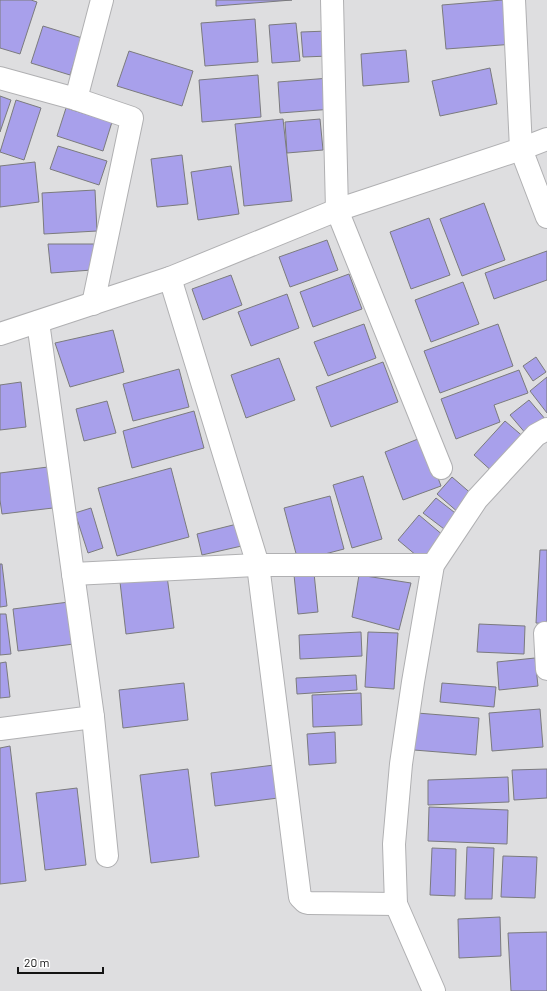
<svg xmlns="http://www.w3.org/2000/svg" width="547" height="991" font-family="Barlow,sans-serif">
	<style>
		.building { fill: #a8a0eb; stroke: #7b7b7d }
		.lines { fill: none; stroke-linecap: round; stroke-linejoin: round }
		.street-casing { stroke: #b0b0b2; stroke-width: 24 }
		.street { stroke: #fff; stroke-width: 22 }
	</style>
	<rect width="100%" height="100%" fill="#dedee0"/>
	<!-- building -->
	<g class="building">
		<path d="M0,0H31L37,2L20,54L0,48Z"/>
		<path d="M216,0H292L216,6Z"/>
		<path d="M503,0H511L515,44L446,49L442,5Z"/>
		<path d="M255,19L258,62L205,66L201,23Z"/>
		<path d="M296,23L300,61L272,63L269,25Z"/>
		<path d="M43,26L82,38L70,75L31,63Z"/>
		<path d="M328,31L330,56L303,57L301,32Z"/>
		<path d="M406,50L409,82L363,86L361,54Z"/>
		<path d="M129,51L193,71L182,106L117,86Z"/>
		<path d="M490,68L497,104L440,116L432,81Z"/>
		<path d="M258,75L261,117L202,122L199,80Z"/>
		<path d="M330,78L333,109L280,113L278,82Z"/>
		<path d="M0,96L11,100L0,132Z"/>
		<path d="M16,100L41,108L24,160L0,152Z"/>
		<path d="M66,108L112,122L103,151L57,136Z"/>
		<path d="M283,119L292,201L244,206L235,124Z"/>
		<path d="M320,119L323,150L287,153L285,122Z"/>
		<path d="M58,146L107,161L99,185L50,169Z"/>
		<path d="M182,155L188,204L157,207L151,159Z"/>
		<path d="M35,162L39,202L0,207V166Z"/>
		<path d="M231,166L239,214L198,220L191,172Z"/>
		<path d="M95,190L97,231L44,234L42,193Z"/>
		<path d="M484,203L505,260L462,276L440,219Z"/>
		<path d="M429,218L450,275L411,289L390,232Z"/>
		<path d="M327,240L338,270L290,287L279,257Z"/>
		<path d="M48,244H94L92,270L51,273Z"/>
		<path d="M547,251V280L494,299L485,273Z"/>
		<path d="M349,274L362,309L313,327L300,292Z"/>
		<path d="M231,275L242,305L203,320L192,289Z"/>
		<path d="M463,282L479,324L431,342L415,300Z"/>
		<path d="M287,294L299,328L251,346L238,312Z"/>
		<path d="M364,324L376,358L328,376L314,342Z"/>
		<path d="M498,324L513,366L440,393L424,351Z"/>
		<path d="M113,330L124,372L70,387L55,343Z"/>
		<path d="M536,357L546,372L533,381L523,366Z"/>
		<path d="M279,358L295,400L246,418L231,375Z"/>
		<path d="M383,362L398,402L331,427L316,387Z"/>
		<path d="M179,369L189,407L133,421L123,384Z"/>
		<path d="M519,370L528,393L494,405L500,422L456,439L441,399Z"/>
		<path d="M547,377V413L530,391Z"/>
		<path d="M21,382L26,427L0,430V385Z"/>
		<path d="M529,400L546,420L527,435L510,415Z"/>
		<path d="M107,401L116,433L84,441L76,409Z"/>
		<path d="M194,411L204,448L132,468L123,431Z"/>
		<path d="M505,421L526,439L495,474L474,455Z"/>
		<path d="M423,437L441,486L403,500L385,452Z"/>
		<path d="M48,467L53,508L2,514L0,500V473Z"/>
		<path d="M171,468L189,537L117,556L98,488Z"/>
		<path d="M363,476L382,539L352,548L333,485Z"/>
		<path d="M452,477L474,496L459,513L437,494Z"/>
		<path d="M330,496L344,549L298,561L284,508Z"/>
		<path d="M436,498L459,516L448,532L423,513Z"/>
		<path d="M91,508L103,548L88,553L75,513Z"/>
		<path d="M419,515L444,536L423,561L398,540Z"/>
		<path d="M241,523L246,545L202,555L197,534Z"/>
		<path d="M540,550H547V624L536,623Z"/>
		<path d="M0,564H2L7,606L0,607Z"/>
		<path d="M314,573L318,612L298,614L294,575Z"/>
		<path d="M359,575L411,583L399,630L352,617Z"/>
		<path d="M167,576L174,628L126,634L120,582Z"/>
		<path d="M69,602L74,644L18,651L13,609Z"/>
		<path d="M0,614H6L11,654L0,655Z"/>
		<path d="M479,624L525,626L524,654L477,652Z"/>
		<path d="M361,632L362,656L300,659L299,635Z"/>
		<path d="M368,632L398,633L394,689L365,687Z"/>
		<path d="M535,658L538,686L499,690L497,662Z"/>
		<path d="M6,662L10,697L0,698V663Z"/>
		<path d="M356,675L357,690L297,694L296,678Z"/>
		<path d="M184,683L188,720L123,728L119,690Z"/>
		<path d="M442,683L496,687L494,707L440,702Z"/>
		<path d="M361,693L362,725L313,727L312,695Z"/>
		<path d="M540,709L543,747L492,751L489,713Z"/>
		<path d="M417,713L479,718L476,755L414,750Z"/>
		<path d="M335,732L336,763L309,765L307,734Z"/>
		<path d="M10,746L26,881L0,884V748Z"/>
		<path d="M282,764L286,797L215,806L211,773Z"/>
		<path d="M188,769L199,857L151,863L140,775Z"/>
		<path d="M547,769V798L514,800L512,770Z"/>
		<path d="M508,777L509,802L428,805V780Z"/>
		<path d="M77,788L86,865L45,870L36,793Z"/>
		<path d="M429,807L508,810L507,844L428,841Z"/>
		<path d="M467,847L494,848L492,899H465Z"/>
		<path d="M432,848L456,849L455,896L430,895Z"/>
		<path d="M503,856L537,857L535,898L501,897Z"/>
		<path d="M500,917L501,956L459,958L458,919Z"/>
		<path d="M547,932V991H511L508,933Z"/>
	</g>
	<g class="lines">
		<!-- street casing -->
		<g class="street-casing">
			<g id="street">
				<path d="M332,0L337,210L441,468"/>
				<path d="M514,0L521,149L547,217"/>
				<path d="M0,78L76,99L132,118L93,304"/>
				<path d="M76,99L102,0"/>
				<path d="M170,278L258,565L300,897L305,902L309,903L396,904"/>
				<path d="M0,334L170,278L337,210L521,149L547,139"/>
				<path d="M73,574L258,565H433"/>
				<path d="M545,633L547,669"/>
				<path d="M93,717L107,856"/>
				<path d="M0,729L93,717L38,322"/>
				<path d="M434,991L396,904L394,844L401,764L413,682L433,565L477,499L536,435L547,429"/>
			</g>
		</g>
		<!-- street -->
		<use href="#street" class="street"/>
	</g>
	<!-- scale -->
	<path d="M18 967v6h85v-6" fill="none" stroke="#131313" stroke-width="2"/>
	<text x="24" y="967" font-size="12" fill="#131313" stroke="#ffffff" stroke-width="3" paint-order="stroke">20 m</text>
</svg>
